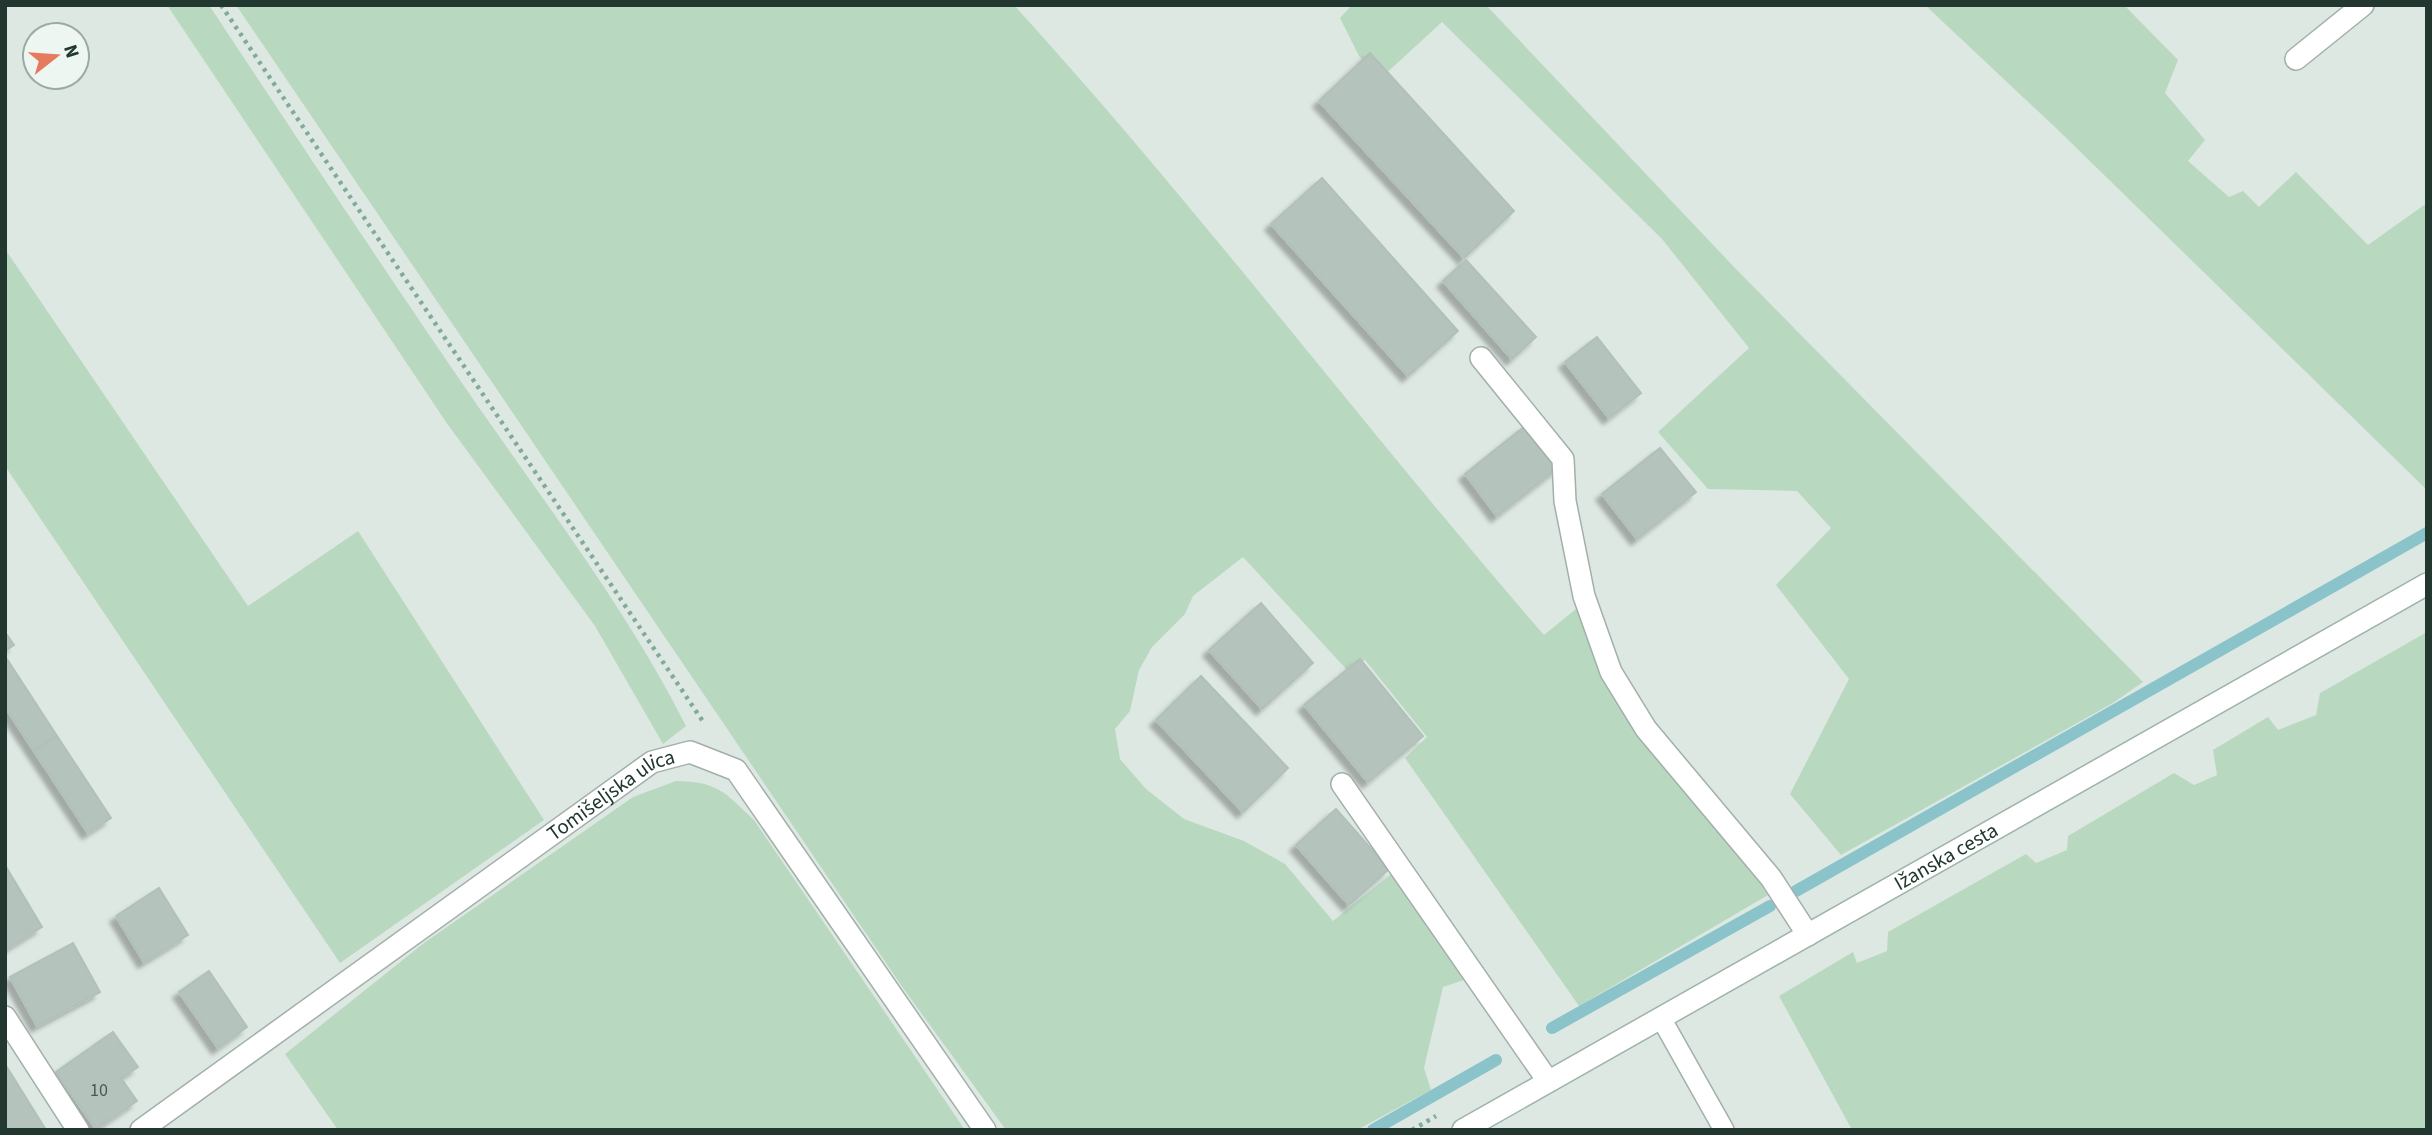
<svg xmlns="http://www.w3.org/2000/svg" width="2432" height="1135" font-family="'Source Sans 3',sans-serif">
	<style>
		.green { fill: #b9d8c0 }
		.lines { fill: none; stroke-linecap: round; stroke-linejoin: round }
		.stream { stroke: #8ac3ca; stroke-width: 12 }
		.building { fill: #b4c3bc; stroke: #b1c1ba; stroke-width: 2; filter: url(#shadow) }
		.lane-casing { stroke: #a2afaa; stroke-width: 22 }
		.street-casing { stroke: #a2afaa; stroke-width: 24 }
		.secondary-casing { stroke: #9fb3ab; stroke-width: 24 }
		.path { stroke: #81aa9b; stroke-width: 4.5; stroke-dasharray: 3.5 5; stroke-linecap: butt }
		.lane { stroke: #fff; stroke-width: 19 }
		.street { stroke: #fff; stroke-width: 21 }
		.secondary { stroke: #fff; stroke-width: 21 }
		.labels { text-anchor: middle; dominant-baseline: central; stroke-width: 6; stroke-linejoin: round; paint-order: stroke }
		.number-label { font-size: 18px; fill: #465a53 }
		.street-label { font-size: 21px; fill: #213730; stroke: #eef6f2 }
	</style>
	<defs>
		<filter id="shadow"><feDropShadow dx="-6" dy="6" stdDeviation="2" flood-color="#0004"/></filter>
	</defs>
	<rect width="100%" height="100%" fill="#dee8e3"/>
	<!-- green -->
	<g class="green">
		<path d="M167,5H209C297,138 385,271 475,402C548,507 628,611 686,726L663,744L595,626L446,422Z"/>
		<path d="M236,5H1014C1199,208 1364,428 1544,635L1577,608L1600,669L1735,844L1768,895L1579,1006L1405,758L1427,737L1365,660L1348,671L1243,557L1193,596L1185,614L1152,647L1139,670L1130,711L1115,729L1120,759L1146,789L1184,819L1244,841L1285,864L1333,921L1391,874L1464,980L1443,987L1424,1068L1431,1090L1357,1130H1006L903,988Z"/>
		<path d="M1352,5H1486L1735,268L2143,682L2113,703L1841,855L1790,794L1849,679L1776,585L1831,528L1797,491L1708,489L1658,432L1749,348L1662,239L1442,22L1381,78L1359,56L1340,18Z"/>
		<path d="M1925,5H2124L2178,60L2165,93L2205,140L2188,161L2229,197L2243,191L2259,207L2296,172L2368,245L2427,203V490L2057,129Z"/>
		<path d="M5,249L248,606L358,531L544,820L340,963L5,466Z"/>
		<path d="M2427,632V1130H1852L1779,996L1853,952L1857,963L1887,951L1888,932L2026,854L2036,863L2067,850L2068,836L2174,773L2194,785L2217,775L2213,750L2268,717L2278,730L2316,715L2320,693Z"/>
		<path d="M676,781C719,782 724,792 754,820L965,1130H338L285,1054L424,943L633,797Z"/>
	</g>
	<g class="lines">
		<!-- stream -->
		<g class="stream">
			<path d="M1796,891L2427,533"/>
			<path d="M1552,1028L1770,906"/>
			<path d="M1373,1130L1496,1060"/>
		</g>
	</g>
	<!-- building -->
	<g class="building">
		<path d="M1370,53L1514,211L1464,258L1319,101Z"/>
		<path d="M1322,178L1458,331L1408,376L1271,224Z"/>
		<path d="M1466,260L1536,337L1512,359L1443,281Z"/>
		<path d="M1597,337L1641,393L1609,418L1565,362Z"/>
		<path d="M1525,426L1558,468L1497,516L1465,474Z"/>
		<path d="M1660,448L1696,492L1637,539L1602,494Z"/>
		<path d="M1261,603L1313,663L1262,709L1209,650Z"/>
		<path d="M5,632L14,645L5,651Z"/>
		<path d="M5,656L57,736L34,751L5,707Z"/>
		<path d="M1360,659L1423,736L1368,782L1304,705Z"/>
		<path d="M1201,676L1288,768L1243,812L1156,720Z"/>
		<path d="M57,736L111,818L88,833L34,751Z"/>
		<path d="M1336,809L1389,869L1349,905L1296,845Z"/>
		<path d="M5,865L42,927L5,950Z"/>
		<path d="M159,888L188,935L144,962L116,916Z"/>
		<path d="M73,943L100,992L37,1026L10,977Z"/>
		<path d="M209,971L247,1027L218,1048L179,992Z"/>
		<path d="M113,1032L138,1067L121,1078L137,1101L96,1129L56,1072Z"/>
		<path d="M5,1064L46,1130H5Z"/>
	</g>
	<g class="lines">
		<!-- lane casing -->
		<g class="lane-casing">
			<path id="lane" d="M1661,1018L1724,1130"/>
		</g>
		<!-- street casing -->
		<g class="street-casing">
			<g id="street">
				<path d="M2296,59L2363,5"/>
				<path d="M1481,358L1563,459L1565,501L1584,596L1611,672L1646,729L1771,878L1808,935"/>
				<path d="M1342,784L1548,1081"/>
				<path d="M5,1017L78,1130"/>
				<path id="s1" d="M141,1130L652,762L690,752L736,770L985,1130"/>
			</g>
		</g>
		<!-- secondary casing -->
		<g class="secondary-casing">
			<g id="secondary">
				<path id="s2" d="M1463,1130L2427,584"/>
			</g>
		</g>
		<!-- path -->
		<g class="path">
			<path d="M221,5L704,723"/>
			<path d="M1412,1130L1436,1116"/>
		</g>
		<!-- lane -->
		<use href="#lane" class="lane"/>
		<!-- street -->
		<use href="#street" class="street"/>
		<!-- secondary -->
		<use href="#secondary" class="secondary"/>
	</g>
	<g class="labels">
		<!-- number labels -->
		<g class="number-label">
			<text x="99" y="1090">10</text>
		</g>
		<!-- street labels -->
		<g class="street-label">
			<text stroke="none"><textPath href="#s1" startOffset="578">Tomišeljska ulica</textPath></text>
			<text stroke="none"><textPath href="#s2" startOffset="555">Ižanska cesta</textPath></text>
		</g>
	</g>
	<!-- border -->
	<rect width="2432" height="1135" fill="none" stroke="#213730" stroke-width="14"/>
	<!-- north arrow -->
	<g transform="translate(56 56) rotate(73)"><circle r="33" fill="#eef6f2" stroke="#9caaa4" stroke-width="2"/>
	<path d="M0-5L12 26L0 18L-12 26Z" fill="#e67a5f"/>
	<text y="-10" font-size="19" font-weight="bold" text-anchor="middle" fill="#213730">N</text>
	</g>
</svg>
